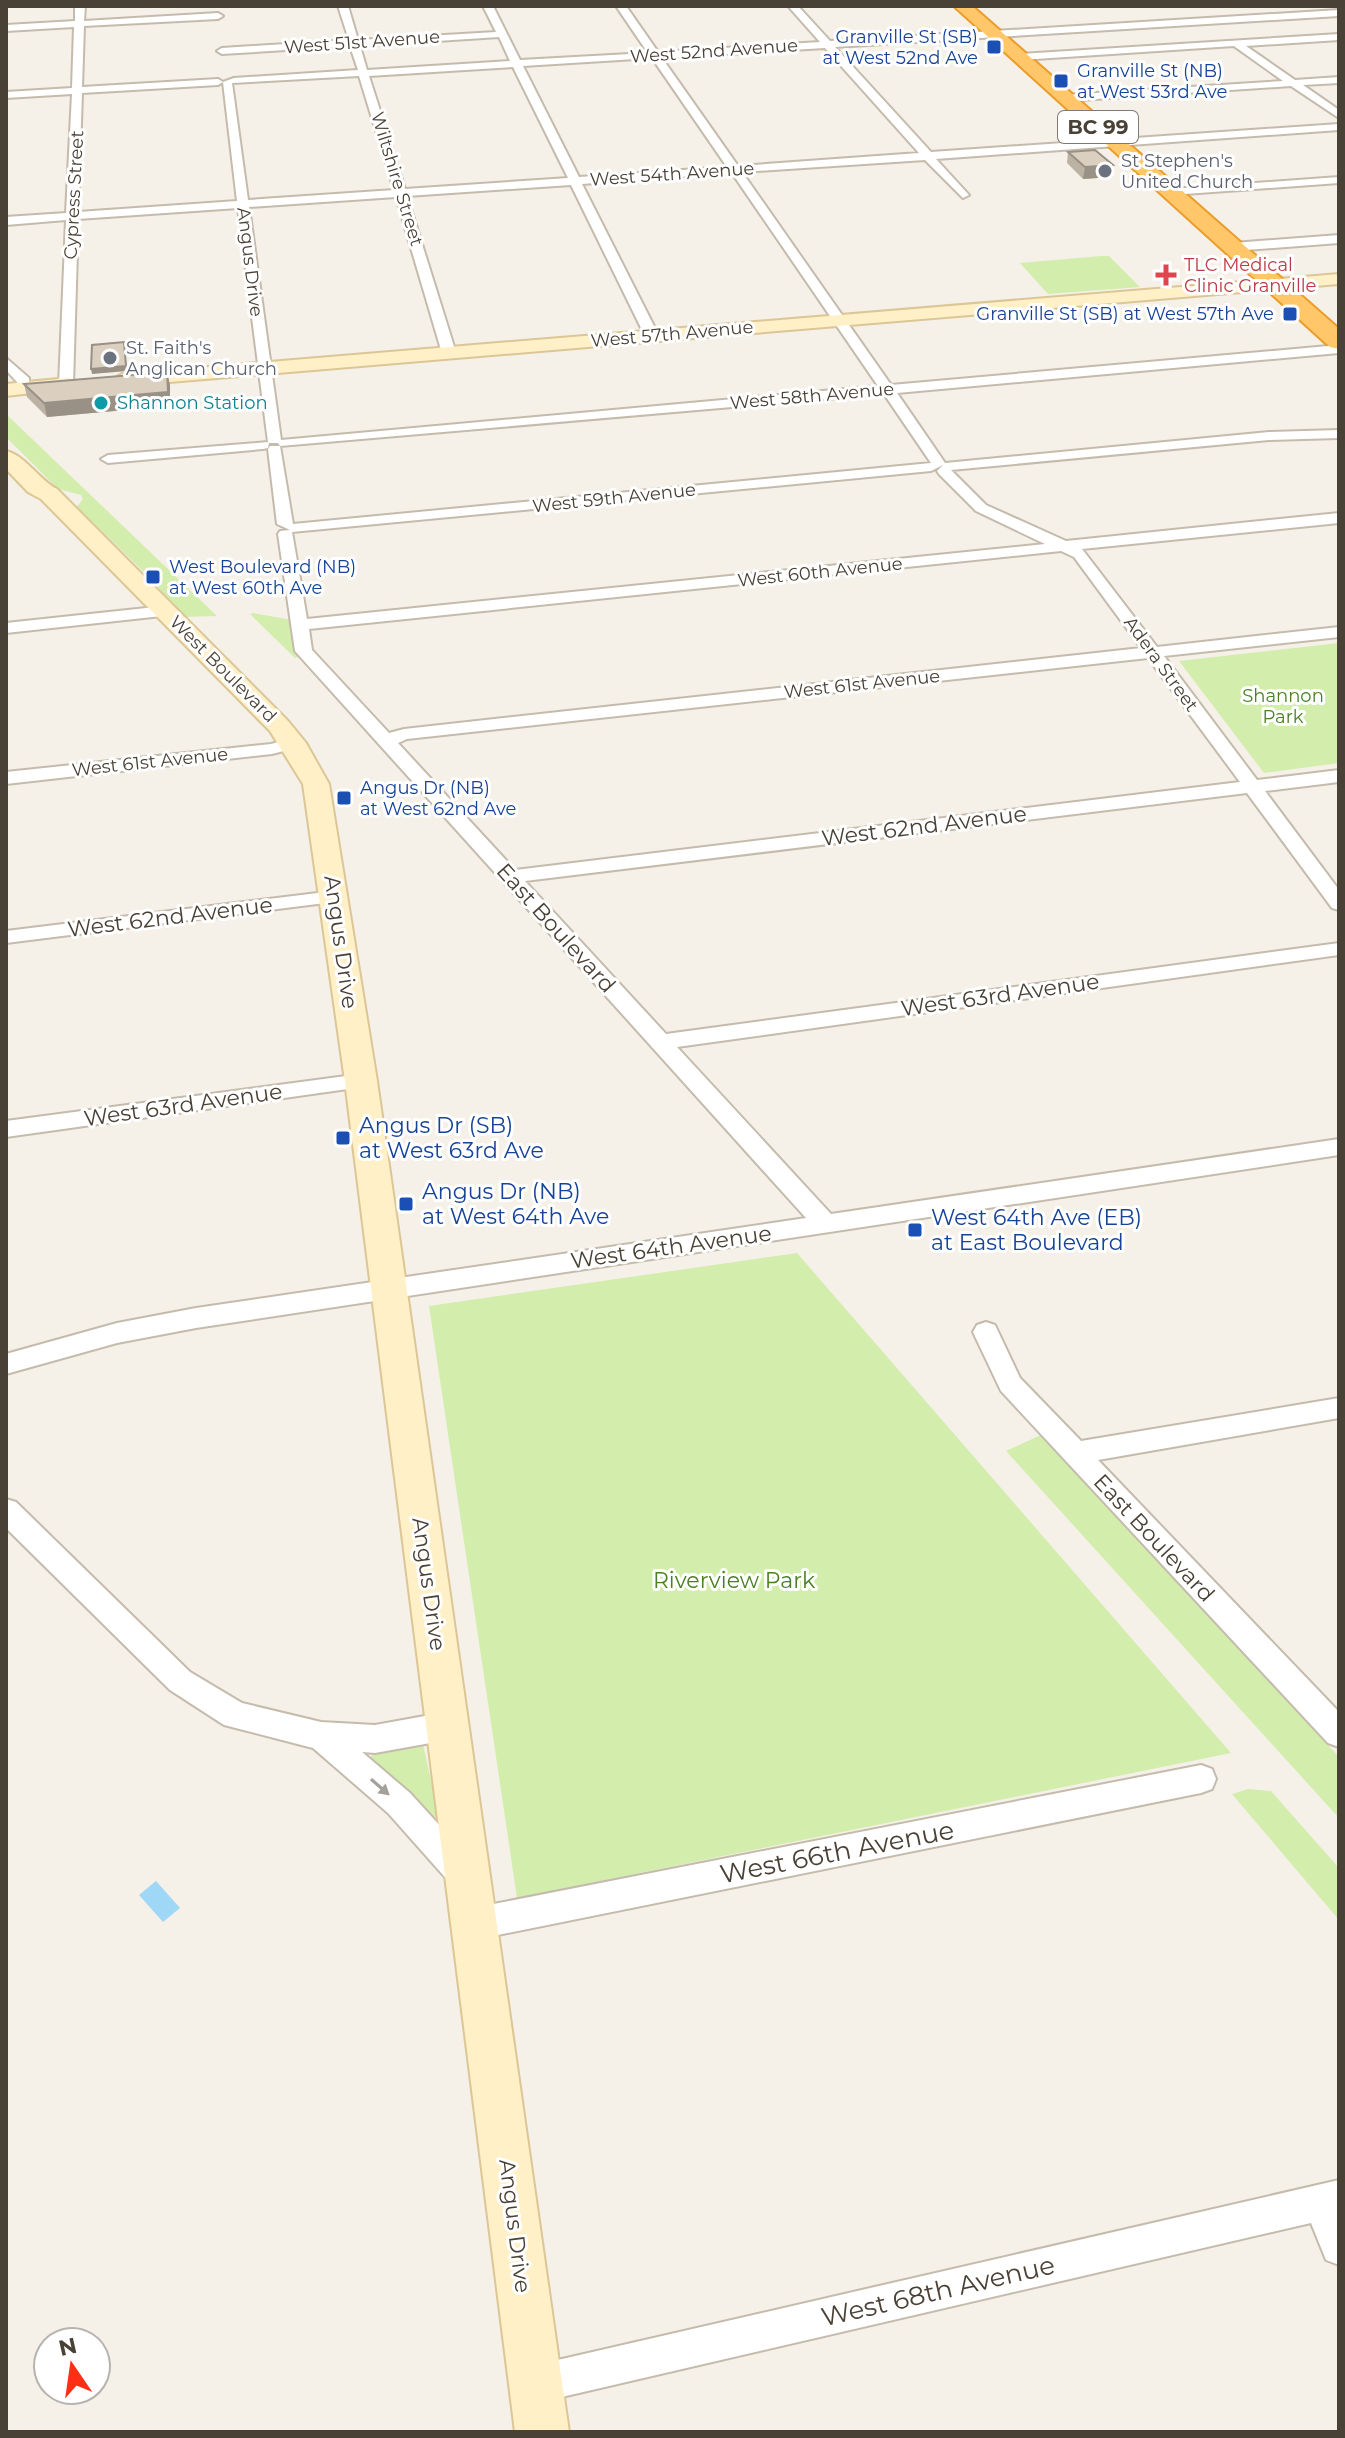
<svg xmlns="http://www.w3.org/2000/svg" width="1345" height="2438" font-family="Montserrat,sans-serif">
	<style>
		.green { fill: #d3edad }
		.water { fill: #9fd7f7 }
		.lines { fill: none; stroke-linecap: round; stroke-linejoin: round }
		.street-casing { stroke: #c5bbac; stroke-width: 4 }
		.secondary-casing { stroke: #dcc696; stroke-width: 4 }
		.highway-casing { stroke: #eb9d2c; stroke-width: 4 }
		.street { fill: #fff; fill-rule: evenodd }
		.secondary { fill: #fff0c8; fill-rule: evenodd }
		.highway { fill: #ffc769; fill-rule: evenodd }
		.wall { fill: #bcb2a4 }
		.shaded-wall { fill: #999186 }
		.building { fill: #dbcfbf; stroke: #999186; stroke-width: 2 }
		.oneway { fill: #a4a09a }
		.transit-dot { fill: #1a4fb4; stroke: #fff; stroke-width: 3 }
		.worship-dot { fill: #6b7280; stroke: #fff; stroke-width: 3 }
		.health-dot { fill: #e0444e; stroke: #fff; stroke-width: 3 }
		.culture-dot { fill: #0f9aa8; stroke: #fff; stroke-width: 3 }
		.labels { text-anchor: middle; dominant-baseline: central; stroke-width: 6; stroke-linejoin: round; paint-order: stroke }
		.far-transit-label { font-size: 18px; fill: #164399; stroke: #fff; text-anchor: start }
		.far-street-label { font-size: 18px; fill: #4a4136; stroke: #fff }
		.far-worship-label { font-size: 18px; fill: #5b616d; stroke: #fff; text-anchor: start }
		.far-health-label { font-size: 18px; fill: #be3a42; stroke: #fff; text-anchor: start }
		.far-culture-label { font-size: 18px; fill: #0d838f; stroke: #fff; text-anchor: start }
		.far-park-label { font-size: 18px; fill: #4a8123; stroke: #fff }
		.shield { fill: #fff; stroke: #807a72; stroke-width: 2 }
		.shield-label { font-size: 20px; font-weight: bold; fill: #4a4136 }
		.street-label { font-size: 22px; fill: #4a4136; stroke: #fff }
		.transit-label { font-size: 22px; fill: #164399; stroke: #fff; text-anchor: start }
		.park-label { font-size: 22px; fill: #4a8123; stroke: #fff }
		.near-street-label { font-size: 26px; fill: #4a4136; stroke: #fff }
	</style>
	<rect width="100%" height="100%" fill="#f5f1e8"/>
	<!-- green -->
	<g class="green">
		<path d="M1101,256H1109L1140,287L1048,294L1020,263Z"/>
		<path d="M6,414L217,616L182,617L155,583L161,581L154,575L148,576L77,507L83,499L81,495L58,489L6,437Z"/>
		<path d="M253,613L292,620L300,656L295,658L250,614Z"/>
		<path d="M1339,643V763L1264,773L1179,661Z"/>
		<path d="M797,1253L1231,1753L517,1898L429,1306Z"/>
		<path d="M1041,1435L1339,1757V1818L1006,1451Z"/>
		<path d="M423,1744L438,1813L436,1818L369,1759L376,1751Z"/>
		<path d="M1248,1789L1271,1791L1339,1868V1920L1232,1794Z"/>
	</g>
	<!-- water -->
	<path class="water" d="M156,1881L180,1908L163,1922L139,1895Z"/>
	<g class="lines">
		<!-- street casing -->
		<g class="street-casing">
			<g id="street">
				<path d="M75,6H85L84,21L218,13L223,16L218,19L84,26L82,87L218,79L223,82L218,85L82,93L78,212L237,201L223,82L234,78L358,70L350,46L222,54L217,51L222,48L349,40L338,6H348L358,40L496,32L483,6H493L520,60L648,53L616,6H626L658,52L820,42L788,6H798L830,41L1339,10V16L835,47L931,152L1339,124V130L936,159L969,195L963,198L925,160L742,172L891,385L1339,345V353L897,393L945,463L1269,432L1339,430V438L1269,440L951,470L986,505L1066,541L1339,513V523L1082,549L1157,647L1339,627V637L1164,656L1257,780L1339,770V782L1265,791L1339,890V910L1332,908L1247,793L525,881L666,1034L1339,943V955L677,1047L831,1214L1339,1139V1155L196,1328L117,1343L6,1374V1354L117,1323L196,1308L806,1218L295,651L278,534L280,531L290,530L277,524L268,449L270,446H280L278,443H269L268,448L263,449L108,463L101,459L108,455L268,442L238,208L78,219L73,385L66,389L59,385L66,220L6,225V217L66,213L72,94L6,98V92L72,88L74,27L6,31V25L75,21ZM499,37L510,61L367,70L360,46ZM825,48L919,153L738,166L662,58ZM652,58L727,167L579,177L523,66ZM513,67L568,178L405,189L369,76ZM359,76L394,190L248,200L232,83ZM732,173L878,386L281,440L249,207L396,197L442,353L449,357L456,353L407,196L571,185L645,336L652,340L659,336L582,184ZM884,394L931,463L293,524L280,446ZM943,465L937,471L939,474L976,511L1045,544L307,619L292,532L931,471ZM1061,551L1074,557L1141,648L404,729L389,733L312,650L309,629ZM1148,658L1240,782L515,870L398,743L407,739Z"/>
				<path d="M1339,34V40L1246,46L1295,80L1339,77V83L1303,85L1339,110V118L1291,86L1065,101L1060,98L1065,95L1283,81L1234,46L1020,60L1015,57L1020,54Z"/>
				<path d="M1339,177V183L1171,195L1165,192L1171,189Z"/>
				<path d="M1339,235V243L1233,251L1227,247L1233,243Z"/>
				<path d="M6,358L29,378V391H19L17,382L6,370Z"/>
				<path d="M165,606L171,607L173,611L171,615L6,633V623Z"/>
				<path d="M293,738L302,743L299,747L272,754L6,784V772L271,744Z"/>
				<path d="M334,891L341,893L344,897L341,901L6,943V931Z"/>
				<path d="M361,1074L369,1076L372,1081L369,1086L6,1137V1121Z"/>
				<path d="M986,1322L995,1325L1020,1378L1081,1441L1339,1398V1418L1098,1460L1339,1712V1747L1328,1743L1001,1391L973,1332L977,1325Z"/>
				<path d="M6,1499L16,1502L190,1672L242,1703L321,1722L375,1725L447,1712L458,1716L462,1726L458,1736L447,1740L375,1753L362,1752L410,1793L473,1862L478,1873L473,1884L462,1888L451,1884L388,1813L313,1748L224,1725L170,1690L6,1528Z"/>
				<path d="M1201,1765L1212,1769L1216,1779L1212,1789L1201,1793L473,1940L461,1935L457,1924L461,1913L473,1908Z"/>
				<path d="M1339,2180V2265L1326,2260L1311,2223L536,2403L522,2398L517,2384L522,2370L536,2365Z"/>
			</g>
		</g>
		<!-- secondary casing -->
		<g class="secondary-casing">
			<g id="secondary">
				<path d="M1339,274V284L122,386L112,380L122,374Z"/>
				<path d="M69,378L79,384L76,388L6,396V384Z"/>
				<path d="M6,451C25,455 39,480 57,489L288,721L306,743L329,784L377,1081L569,2432H515L345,1081L303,784L270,731L41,499L28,492L6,469Z"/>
			</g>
		</g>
		<!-- highway casing -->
		<g class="highway-casing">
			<path id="highway" d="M954,6H972L1339,329V349L1330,347Z"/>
		</g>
		<!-- street -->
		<use href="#street" class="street"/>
		<!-- secondary -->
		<use href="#secondary" class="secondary"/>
		<!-- highway -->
		<use href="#highway" class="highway"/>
	</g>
	<!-- wall -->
	<g class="wall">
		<path d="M1068,152L1111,177L1083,179L1067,163Z"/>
		<path d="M24,384L170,385V406L47,417L27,397Z"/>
	</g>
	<!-- shaded-wall -->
	<g class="shaded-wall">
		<path d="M1113,165L1111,177L1083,179L1085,167Z"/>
		<path d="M125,347L127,371L92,374L91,369Z"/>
		<path d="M167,372L170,385V406L47,417L44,403Z"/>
	</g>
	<!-- building -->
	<g class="building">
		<path d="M1095,150L1113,165L1085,167L1068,152Z"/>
		<path d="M124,342L126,366L91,369L92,345Z"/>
		<path d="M167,372L168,392L44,403L24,384Z"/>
	</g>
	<!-- one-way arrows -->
	<defs><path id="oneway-solid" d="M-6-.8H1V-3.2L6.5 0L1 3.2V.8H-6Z" transform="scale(2)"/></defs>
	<use class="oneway" href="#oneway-solid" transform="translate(380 1787) rotate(41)"/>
	<!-- markers -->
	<g class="transit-dot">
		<rect x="986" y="39" width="16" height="16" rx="4"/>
		<rect x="1053" y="73" width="16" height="16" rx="4"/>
		<rect x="1282" y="306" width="16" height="16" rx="4"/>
		<rect x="145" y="569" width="16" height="16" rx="4"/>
		<rect x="336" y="790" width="16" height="16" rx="4"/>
		<rect x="335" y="1130" width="16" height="16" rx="4"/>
		<rect x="398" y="1196" width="16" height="16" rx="4"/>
		<rect x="907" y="1222" width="16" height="16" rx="4"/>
	</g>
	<g class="worship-dot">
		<circle cx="1105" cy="171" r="8"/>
		<circle cx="110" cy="358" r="8"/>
	</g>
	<path class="health-dot" d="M1162 263h8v8h8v8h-8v8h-8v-8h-8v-8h8z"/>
	<circle class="culture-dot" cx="101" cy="403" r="8"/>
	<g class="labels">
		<!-- far-transit labels -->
		<g class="far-transit-label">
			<text x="978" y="37" text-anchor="end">Granville St (SB)<tspan x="978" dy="21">at West 52nd Ave</tspan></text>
			<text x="1077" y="71">Granville St (NB)<tspan x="1077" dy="21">at West 53rd Ave</tspan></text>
			<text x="1274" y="314" text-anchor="end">Granville St (SB) at West 57th Ave</text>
			<text x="169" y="567">West Boulevard (NB)<tspan x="169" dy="21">at West 60th Ave</tspan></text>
			<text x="360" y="788">Angus Dr (NB)<tspan x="360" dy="21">at West 62nd Ave</tspan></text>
		</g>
		<!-- far-street labels -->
		<g class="far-street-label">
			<text transform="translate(362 42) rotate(-4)">West 51st Avenue</text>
			<text transform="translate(714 51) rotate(-4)">West 52nd Avenue</text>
			<text transform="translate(672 174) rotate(-4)">West 54th Avenue</text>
			<text transform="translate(397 179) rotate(73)">Wiltshire Street</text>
			<text transform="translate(74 195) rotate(-87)">Cypress Street</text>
			<text transform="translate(250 262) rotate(83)">Angus Drive</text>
			<text transform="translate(672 334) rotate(-5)">West 57th Avenue</text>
			<text transform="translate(812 396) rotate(-5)">West 58th Avenue</text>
			<text transform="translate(614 498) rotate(-6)">West 59th Avenue</text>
			<text transform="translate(820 572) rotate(-6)">West 60th Avenue</text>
			<text transform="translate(1161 664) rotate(54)">Adera Street</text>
			<text transform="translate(223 669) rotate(45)">West Boulevard</text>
			<text transform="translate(862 684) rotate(-6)">West 61st Avenue</text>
			<text transform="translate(150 762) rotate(-6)">West 61st Avenue</text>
		</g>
		<!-- far-worship labels -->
		<g class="far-worship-label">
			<text x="1121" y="161">St Stephen's<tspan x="1121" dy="21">United Church</tspan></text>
			<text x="126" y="348">St. Faith's<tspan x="126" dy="21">Anglican Church</tspan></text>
		</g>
		<!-- far-health labels -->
		<g class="far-health-label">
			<text x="1184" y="265">TLC Medical<tspan x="1184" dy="21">Clinic Granville</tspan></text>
		</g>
		<!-- far-culture labels -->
		<g class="far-culture-label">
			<text x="117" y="403">Shannon Station</text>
		</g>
		<!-- far-park labels -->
		<g class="far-park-label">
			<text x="1283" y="696">Shannon<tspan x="1283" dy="21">Park</tspan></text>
		</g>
		<!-- shield labels -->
		<rect class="shield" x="1058" y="111" width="80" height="32" rx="6"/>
		<g class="shield-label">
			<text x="1098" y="127">BC 99</text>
		</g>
		<!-- street labels -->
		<g class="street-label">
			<text transform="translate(924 826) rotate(-7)">West 62nd Avenue</text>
			<text transform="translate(170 917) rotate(-7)">West 62nd Avenue</text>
			<text transform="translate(556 928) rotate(48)">East Boulevard</text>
			<text transform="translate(341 942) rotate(82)">Angus Drive</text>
			<text transform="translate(1000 995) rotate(-8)">West 63rd Avenue</text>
			<text transform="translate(183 1105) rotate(-8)">West 63rd Avenue</text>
			<text transform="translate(671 1247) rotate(-8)">West 64th Avenue</text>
			<text transform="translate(1154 1538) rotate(47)">East Boulevard</text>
			<text transform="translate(429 1584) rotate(82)">Angus Drive</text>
			<text transform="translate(515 2226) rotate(83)">Angus Drive</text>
		</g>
		<!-- transit labels -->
		<g class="transit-label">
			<text x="359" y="1125">Angus Dr (SB)<tspan x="359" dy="25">at West 63rd Ave</tspan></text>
			<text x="422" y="1191">Angus Dr (NB)<tspan x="422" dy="25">at West 64th Ave</tspan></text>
			<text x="931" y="1217">West 64th Ave (EB)<tspan x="931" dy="25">at East Boulevard</tspan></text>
		</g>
		<!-- park labels -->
		<g class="park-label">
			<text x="734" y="1580">Riverview Park</text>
		</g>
		<!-- near-street labels -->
		<g class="near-street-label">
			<text transform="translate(837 1852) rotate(-11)">West 66th Avenue</text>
			<text transform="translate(938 2291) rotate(-13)">West 68th Avenue</text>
		</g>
	</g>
	<!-- border -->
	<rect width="1345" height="2438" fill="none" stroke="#4a4136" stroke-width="16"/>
	<!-- north arrow -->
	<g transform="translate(72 2366) rotate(347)"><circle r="38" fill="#ffffff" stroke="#b7b3af" stroke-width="2"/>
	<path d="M0-6L14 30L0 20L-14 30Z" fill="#ff2f15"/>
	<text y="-12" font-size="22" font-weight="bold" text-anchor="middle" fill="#4a4136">N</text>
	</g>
</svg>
